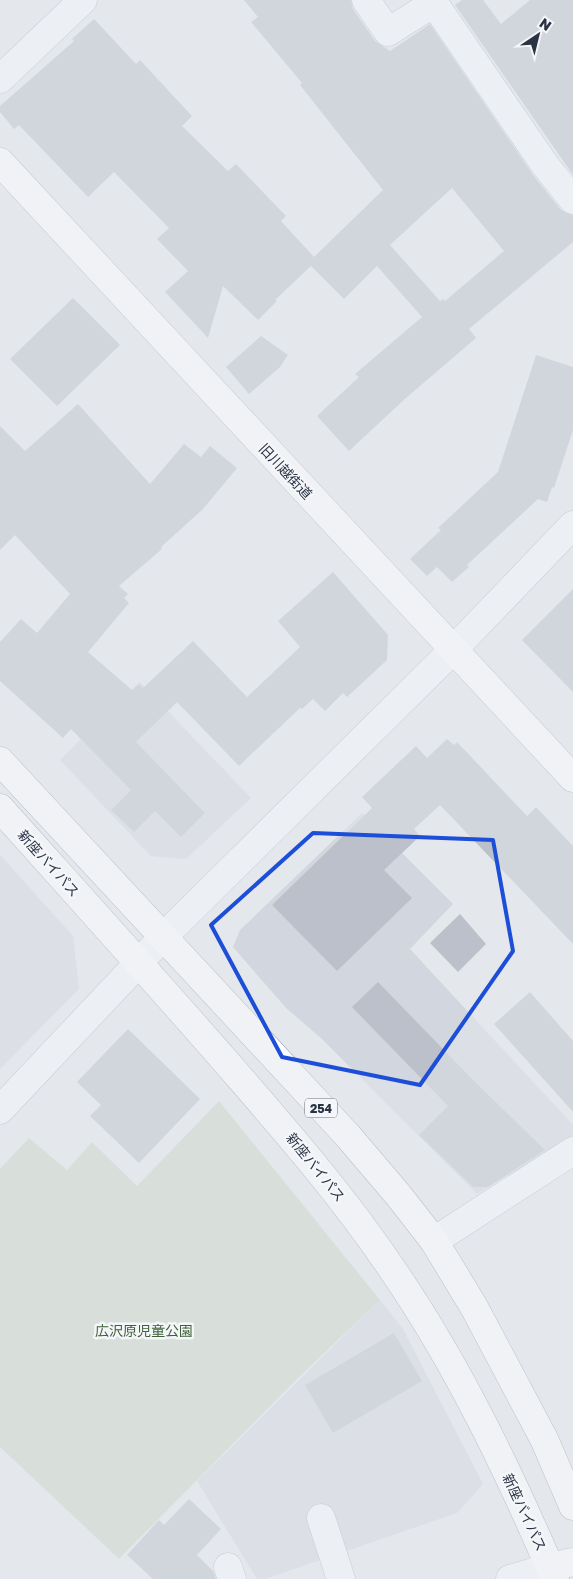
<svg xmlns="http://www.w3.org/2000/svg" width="573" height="1579" font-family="'Golos Text','Noto Sans JP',sans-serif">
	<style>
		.built { fill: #d2d6de }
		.green { fill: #c9d6c5 }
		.building { fill: #bbc0ca; fill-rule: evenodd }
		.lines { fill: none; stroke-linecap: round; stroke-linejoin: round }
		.minor-casing { stroke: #a9aeb7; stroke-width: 29 }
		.major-casing { stroke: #a3abb8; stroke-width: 29 }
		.highway-casing { stroke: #8b94a3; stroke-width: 29 }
		.minor { stroke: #f7f8fa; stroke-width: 28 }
		.major { stroke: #fff; stroke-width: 28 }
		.highway { stroke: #fff; stroke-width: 28 }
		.marked { fill: none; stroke: #1d4ed8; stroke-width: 4; stroke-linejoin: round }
		.labels { text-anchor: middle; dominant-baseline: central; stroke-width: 5; stroke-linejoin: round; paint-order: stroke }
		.shield { fill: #f4f6f9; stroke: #676e7b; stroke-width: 1 }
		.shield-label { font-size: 12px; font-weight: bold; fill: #2b3445 }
		.street-label { font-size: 14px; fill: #2b3445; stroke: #f4f6f9 }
		.park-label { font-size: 14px; fill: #3f6138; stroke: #f4f6f9 }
	</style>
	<rect width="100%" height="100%" fill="#e4e7ec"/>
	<!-- built -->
	<g class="built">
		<path d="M140,682L251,798L186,859L151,856L60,760Z"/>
		<path d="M362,813L453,904L410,949L573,1125V1135L477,1194L322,1039L286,1008L233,947L240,930Z"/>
		<path d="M0,855L73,936L79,989L0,1069Z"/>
		<path d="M380,1300L403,1329L483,1484L457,1513L265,1579H257L197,1481Z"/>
	</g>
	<!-- green -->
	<path class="green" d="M219,1101L380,1300L296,1380L119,1559L0,1447V1169L29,1138L67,1170L92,1142L137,1186Z"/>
	<!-- building -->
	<g class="building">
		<path d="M244,0H351L353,9L375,41L390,51L430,24L533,175L561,210L573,215V242L469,329L476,338L406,398L349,451L317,416L359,377L355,374L422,317L377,266L344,299L311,266L275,300L277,301L258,320L223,286L208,338L165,292L188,271L157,239L169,228L114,172L88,197L19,125L14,129L0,112V106L74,41L72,39L94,19L136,64L140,60L192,116L182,126L228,171L236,164L286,216L281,221L314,257L383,190L300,85L302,83L251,22L258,17ZM452,188L504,251L445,301L443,299L440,301L390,245Z"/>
		<path d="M462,0H483L501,24L530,0H573V175L455,5Z"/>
		<path d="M73,298L120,345L57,406L10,359Z"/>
		<path d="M261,336L288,355L280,367L249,394L226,367Z"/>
		<path d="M536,355L573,367V430L554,488L552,487L547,502L538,499L467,565L469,567L452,582L437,567L427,576L410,559L441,530L438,528L498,472Z"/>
		<path d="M78,404L150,484L184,444L201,457L210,446L237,468L203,509L161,547L162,549L119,586L128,594L124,598L129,603L88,652L132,690L139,684L143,688L193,641L247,697L300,647L278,621L333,572L388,635L387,660L347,697L343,693L325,711L313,699L302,709L300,708L239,766L177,702L136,742L205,813L181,837L155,811L134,832L111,810L131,790L71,729L63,738L0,681V642L21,619L37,633L70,594L15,535L0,550V426L25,451Z"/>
		<path d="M573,589V692L522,640Z"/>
		<path d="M447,739L454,745L457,742L527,816L536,807L573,846V944L440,805L414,829L420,836L384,870L412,898L337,971L272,905L372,808L362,797L416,746L427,758Z"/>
		<path d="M460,914L486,944L458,972L430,943Z"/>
		<path d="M378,982L474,1081L545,1150L488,1187H473L419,1135L448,1106L352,1007Z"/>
		<path d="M530,992L573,1041V1112L494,1024Z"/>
		<path d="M128,1029L200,1099L139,1163L90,1116L101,1105L77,1082Z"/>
		<path d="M394,1333L422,1381L333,1433L305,1385Z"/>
		<path d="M189,1499L221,1529L197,1555L213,1571L216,1579H153L127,1555L159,1520L164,1525Z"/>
	</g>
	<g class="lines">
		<!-- minor casing -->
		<g class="minor-casing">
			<g id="minor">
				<path d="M366,0L388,32L434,3L545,165L573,200"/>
				<path d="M0,79L83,0"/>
				<path d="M0,1110L162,938L453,650L573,525"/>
				<path d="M434,1241L573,1151"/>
				<path d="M321,1518L341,1579"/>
				<path d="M228,1567L232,1579"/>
				<path d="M510,1579L550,1567"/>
			</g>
		</g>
		<!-- major casing -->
		<g class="major-casing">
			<g id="major">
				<path d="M0,162L573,778"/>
				<path d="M550,1567L573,1562"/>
			</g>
		</g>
		<!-- highway casing -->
		<g class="highway-casing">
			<g id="highway">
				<path d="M0,761L348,1136L399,1196L434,1241L474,1307L544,1439L573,1506"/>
				<path d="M0,808C76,893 152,977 227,1063C285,1130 343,1196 392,1269C458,1365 509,1472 555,1579"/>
			</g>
		</g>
		<!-- minor -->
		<use href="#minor" class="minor"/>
		<!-- major -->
		<use href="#major" class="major"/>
		<!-- highway -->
		<use href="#highway" class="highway"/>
	</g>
	<!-- marked area -->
	<path d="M0 0H573V1579H0ZM313,833L493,840L513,951L420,1085L282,1057L211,925Z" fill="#e4e7ec" fill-opacity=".55" fill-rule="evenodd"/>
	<path class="marked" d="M313,833L493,840L513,951L420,1085L282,1057L211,925Z"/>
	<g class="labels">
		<!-- shield labels -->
		<rect class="shield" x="305" y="1098.5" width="32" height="19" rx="4"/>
		<g class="shield-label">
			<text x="321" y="1108">254</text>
		</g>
		<!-- street labels -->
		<g class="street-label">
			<text transform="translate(286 471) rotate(47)">旧川越街道</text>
			<text transform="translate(49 863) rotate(48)">新座バイパス</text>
			<text transform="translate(316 1167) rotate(51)">新座バイパス</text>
			<text transform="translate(525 1512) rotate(65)">新座バイパス</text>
		</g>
		<!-- park labels -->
		<g class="park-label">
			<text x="144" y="1330">広沢原児童公園</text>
		</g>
	</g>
	<!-- north arrow -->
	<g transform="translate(538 35) rotate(35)" stroke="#f4f6f9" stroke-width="4" paint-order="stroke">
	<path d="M0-4L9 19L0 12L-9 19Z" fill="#2b3445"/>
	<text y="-8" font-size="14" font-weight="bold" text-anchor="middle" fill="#2b3445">N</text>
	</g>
</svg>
